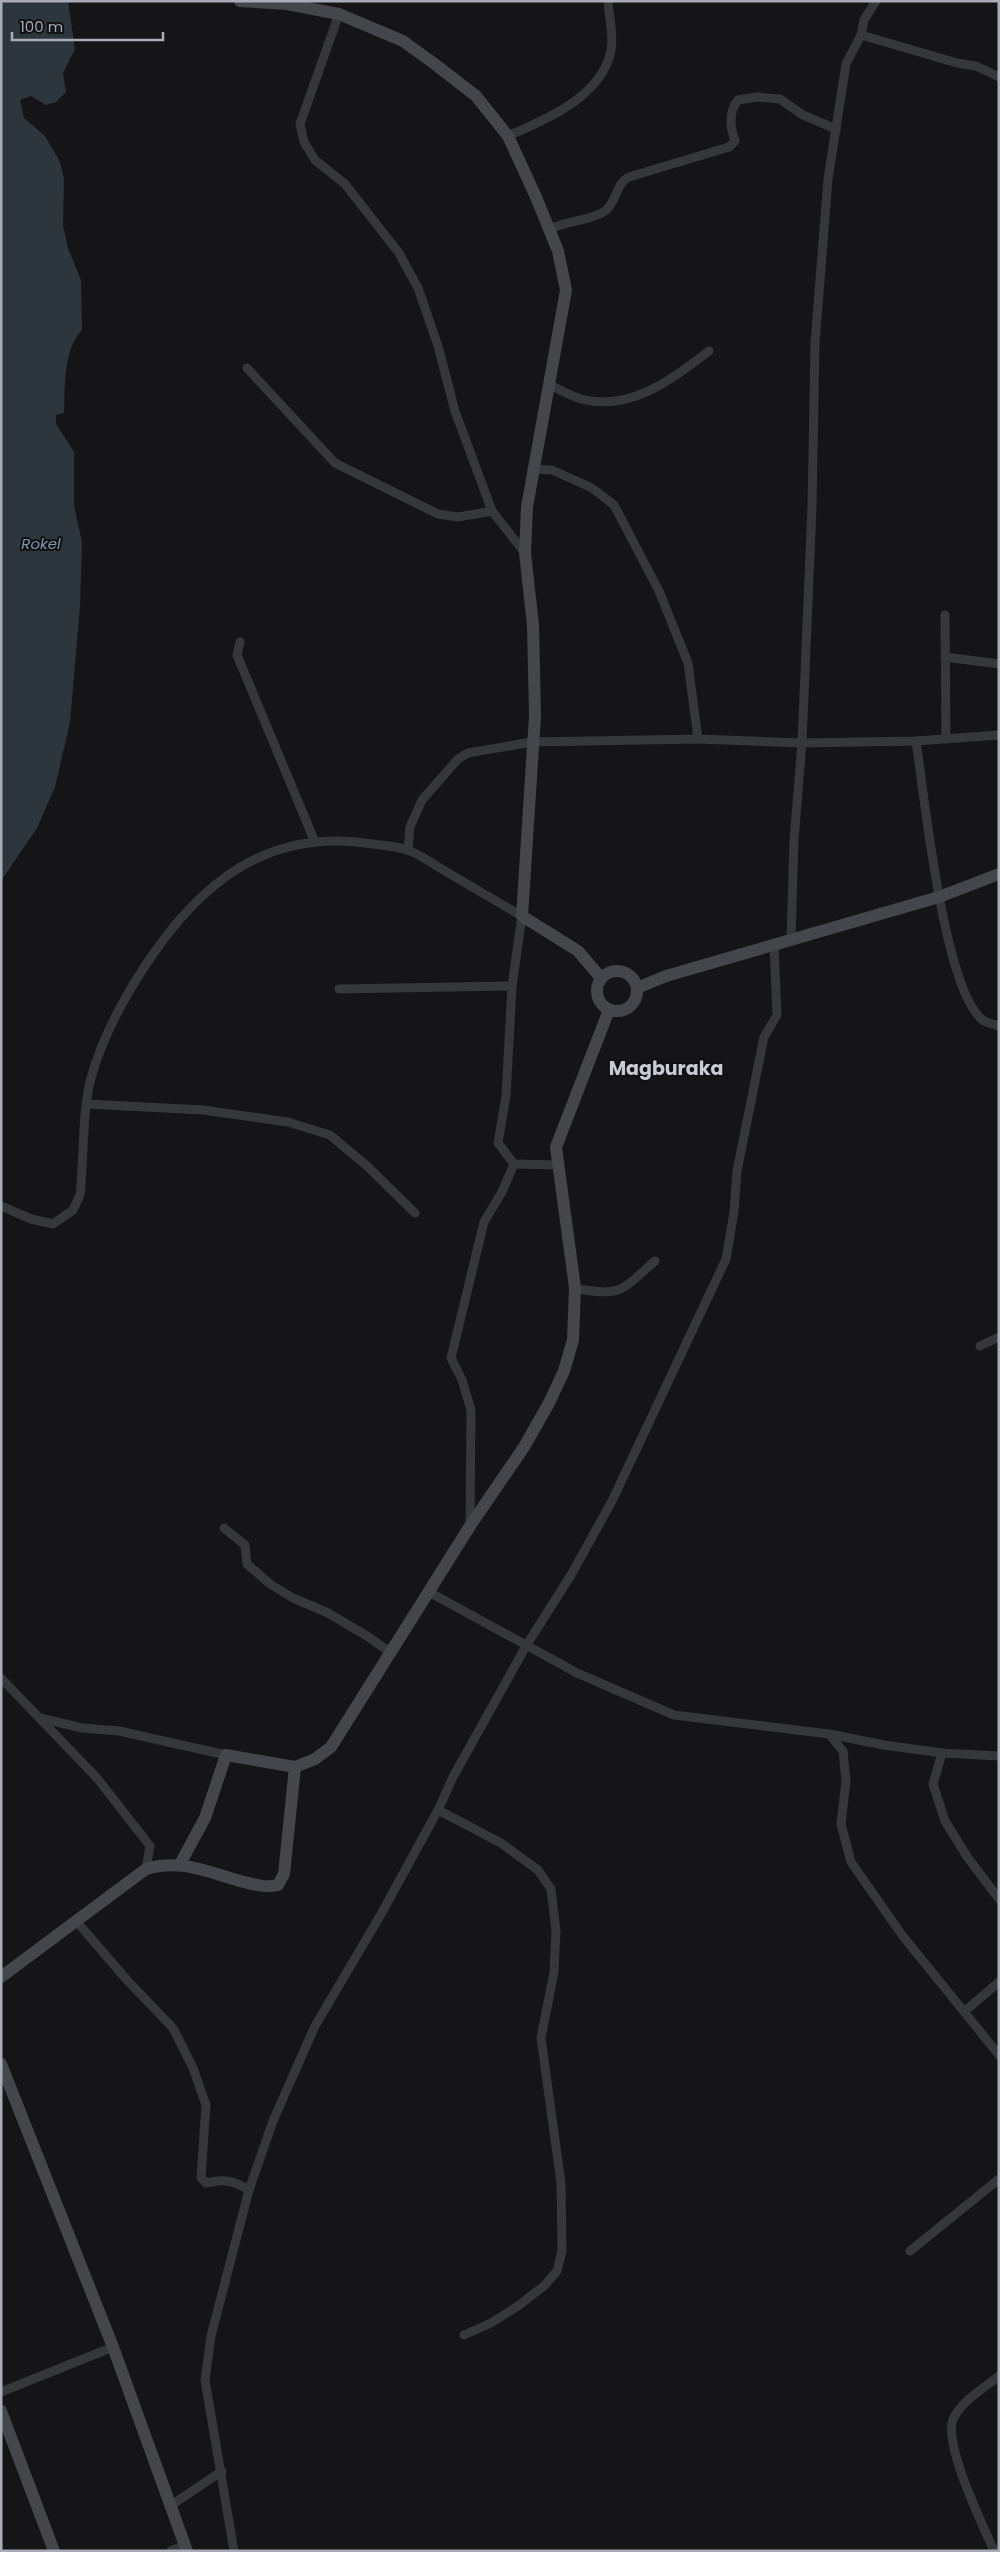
<svg xmlns="http://www.w3.org/2000/svg" width="1000" height="2552" font-family="Poppins,sans-serif">
	<style>
		.water { fill: #2d363c }
		.lines { fill: none; stroke-linecap: round; stroke-linejoin: round }
		.street { stroke: #36373b; stroke-width: 9 }
		.secondary { stroke: #44464b; stroke-width: 12 }
		.labels { text-anchor: middle; dominant-baseline: central; stroke-width: 4; stroke-linejoin: round; paint-order: stroke }
		.water-label { font-size: 15px; font-style: italic; fill: #7f99b1; stroke: #101012 }
		.district-label { font-size: 19px; font-weight: bold; fill: #c8cbd3; stroke: #101012 }
	</style>
	<rect width="100%" height="100%" fill="#151517"/>
	<!-- water -->
	<path class="water" d="M1,1H68L75,49L63,73L66,92L56,102L46,105L31,96L20,100L24,118L45,136L60,162L64,179L63,225L68,248L81,280L82,330C63,350 65,386 64,413L56,415V424L74,452V506L82,542L80,606L70,722L55,787L37,828L1,881Z"/>
	<g class="lines">
		<!-- street -->
		<g class="street">
			<path d="M339,14L300,124L304,142L315,160L345,184L399,253L418,288L438,346L455,411L492,511L525,553"/>
			<path d="M861,35L957,63L976,66L999,77"/>
			<path d="M508,136C547,119 601,97 611,51C614,37 609,16 608,1"/>
			<path d="M550,229C566,221 590,221 605,211C617,202 616,183 629,177L729,147L735,141C730,127 728,112 738,100L757,97L780,99L803,115L836,129"/>
			<path d="M247,368L335,463L438,514L458,517L492,511"/>
			<path d="M550,385C560,390 571,396 581,399C631,412 672,379 709,351"/>
			<path d="M532,469L552,470L592,488L614,505L659,591L688,663L698,739"/>
			<path d="M945,615L946,739"/>
			<path d="M240,642L237,655L315,842"/>
			<path d="M945,657L999,664"/>
			<path d="M916,741C924,793 944,994 984,1021C988,1023 994,1024 999,1026"/>
			<path d="M408,850L410,827L422,800L458,759L468,753L532,742L698,739L802,743L916,741L999,735"/>
			<path d="M791,939L794,840L802,743L812,507L815,343L828,179L846,64L861,35L864,20L876,1"/>
			<path d="M339,989L512,986"/>
			<path d="M87,1104L203,1110L288,1122L330,1135L367,1166L415,1213"/>
			<path d="M1,1206L31,1219L53,1224L73,1210L80,1195C84,1159 82,1111 91,1078C102,1038 121,1003 143,969C198,884 266,827 373,844C384,846 397,846 407,850C418,853 430,862 440,868C467,884 494,900 522,916L512,986L506,1096L498,1143L514,1164"/>
			<path d="M575,1288C620,1298 622,1290 655,1261"/>
			<path d="M980,1346L999,1337"/>
			<path d="M470,1525L471,1410L462,1380L451,1358L484,1222L502,1192L514,1164L557,1165"/>
			<path d="M224,1528L245,1545L247,1564L270,1584L293,1598L328,1613L367,1636L391,1653"/>
			<path d="M429,1592L577,1673L674,1715L829,1734L884,1745L942,1753L999,1756"/>
			<path d="M1,1678L97,1778L150,1846L146,1869"/>
			<path d="M40,1718L82,1728L119,1731L226,1755"/>
			<path d="M829,1734L843,1751L846,1781L841,1824L851,1862L902,1935L999,2055"/>
			<path d="M942,1753L933,1784L945,1821L968,1858L999,1899"/>
			<path d="M438,1810L501,1843L538,1870L551,1889L556,1931L554,1972L541,2038L561,2183L562,2251L557,2271L545,2285L518,2306L491,2323L464,2335"/>
			<path d="M77,1922L127,1980L173,2028L193,2068L206,2105L201,2178L206,2183C224,2179 233,2180 249,2190"/>
			<path d="M965,2011L999,1982"/>
			<path d="M910,2251L999,2179"/>
			<path d="M1,2392L113,2347"/>
			<path d="M170,2506L222,2471"/>
			<path d="M171,2551L185,2545"/>
			<path d="M234,2551L205,2380L211,2336L249,2190L273,2121L315,2026L380,1916L438,1810L453,1777L526,1646L571,1575L612,1501L726,1259L734,1212L737,1171L764,1037L777,1015L774,946"/>
			<path d="M994,2551C983,2525 941,2441 954,2417C963,2400 984,2388 999,2376"/>
		</g>
		<!-- secondary -->
		<g class="secondary">
			<path d="M240,1L287,4L339,14L403,41L436,65L476,96L508,136L536,197L558,251L566,290L527,507L525,553L533,625L535,716L522,916L578,951L601,978"/>
			<circle cx="617" cy="991" r="20"/>
			<path d="M637,988L666,976L939,897L999,874"/>
			<path d="M180,1864L205,1818L226,1755L295,1767L315,1759L331,1747L470,1526L524,1447L549,1403L564,1371L573,1340L575,1288L556,1147L609,1010"/>
			<path d="M1,1977L146,1869C181,1858 210,1873 244,1882C256,1885 266,1888 278,1885L284,1874L295,1767"/>
			<path d="M1,2064L113,2347L187,2551"/>
			<path d="M1,2411L54,2551"/>
		</g>
	</g>
	<g class="labels">
		<!-- water labels -->
		<g class="water-label">
			<text x="41" y="543">Rokel</text>
		</g>
		<!-- district labels -->
		<g class="district-label">
			<text x="666" y="1068">Magburaka</text>
		</g>
	</g>
	<!-- border -->
	<rect width="1000" height="2552" fill="none" stroke="#a7acb6" stroke-width="5"/>
	<!-- scale -->
	<path d="M12 32v8h151v-8" fill="none" stroke="#a7acb6" stroke-width="2.5"/>
	<text x="20" y="32" font-size="15" fill="#a7acb6" stroke="#101012" stroke-width="4" paint-order="stroke">100 m</text>
</svg>
